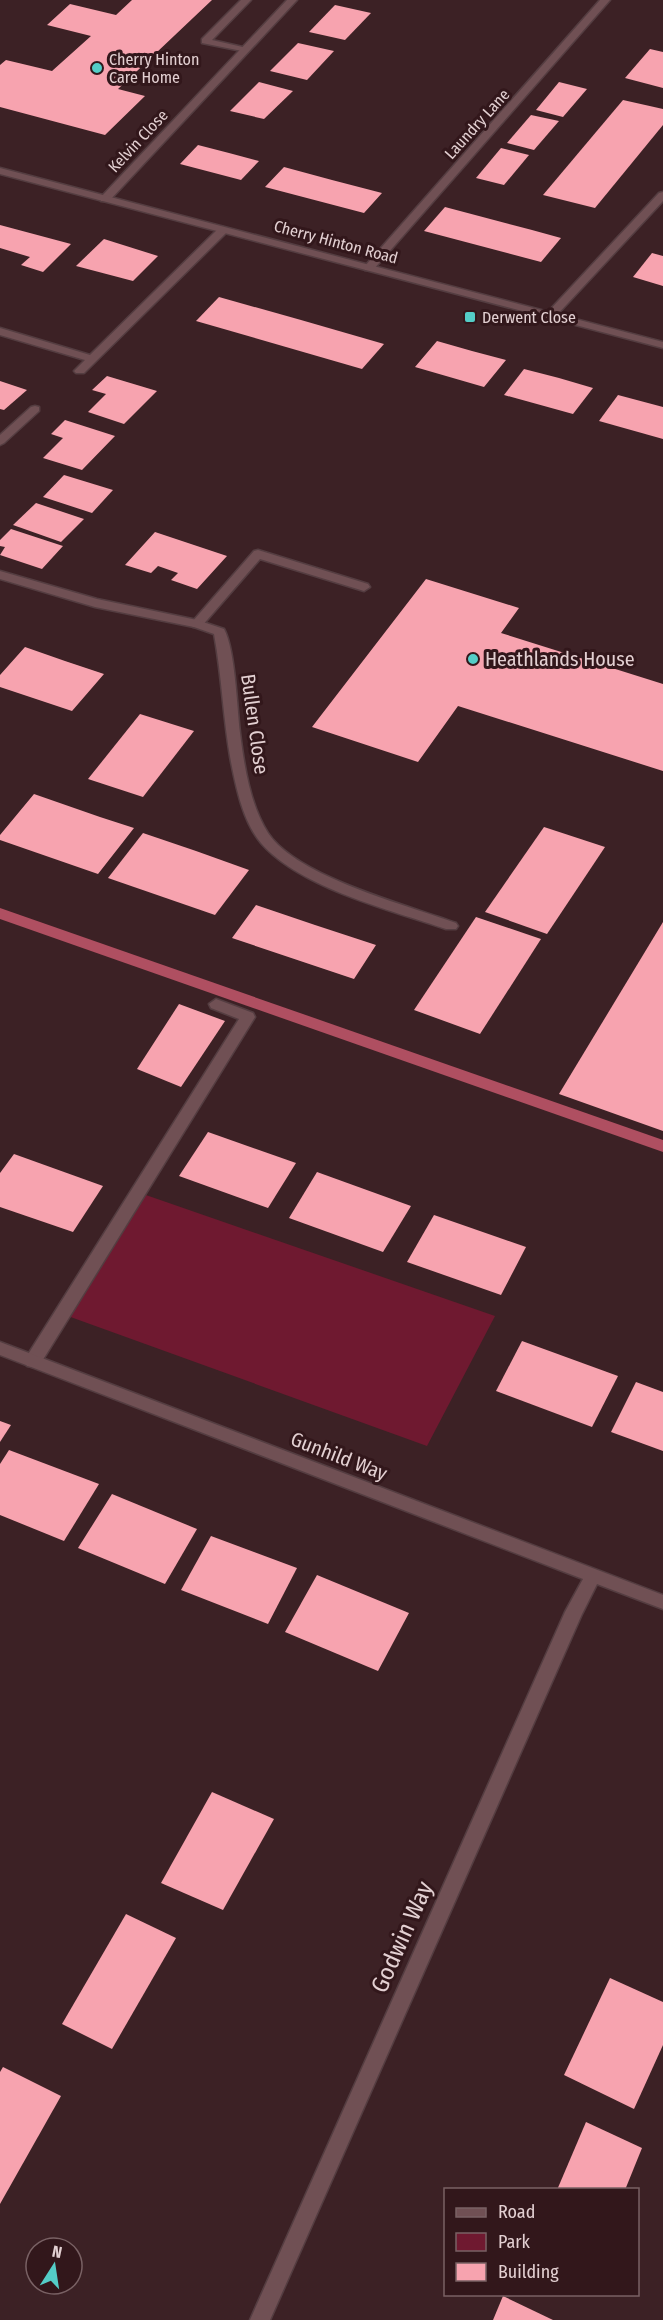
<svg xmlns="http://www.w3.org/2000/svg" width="663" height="2320" font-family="'Fira Sans Condensed',sans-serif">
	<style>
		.green { fill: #6f1930 }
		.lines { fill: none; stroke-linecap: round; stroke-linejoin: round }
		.stream { fill: #af4f61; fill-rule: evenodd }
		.building { fill: #f7a3af }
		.lane-casing { stroke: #543d41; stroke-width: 3 }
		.street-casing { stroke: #543d41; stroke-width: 3 }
		.secondary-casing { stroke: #543d41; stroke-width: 3 }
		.lane { fill: #705054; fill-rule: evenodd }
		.street { fill: #705054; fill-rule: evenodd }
		.secondary { fill: #705054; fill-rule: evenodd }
		.poi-dot { fill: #54cdc7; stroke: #32171b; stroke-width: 2 }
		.labels { text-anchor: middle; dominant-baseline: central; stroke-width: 6; stroke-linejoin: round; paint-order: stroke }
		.far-poi-label { font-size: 16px; fill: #e3d0d2; stroke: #32171b; text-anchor: start }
		.far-street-label { font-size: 16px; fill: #e3d0d2; stroke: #32171b }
		.poi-label { font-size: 20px; fill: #e3d0d2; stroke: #32171b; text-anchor: start }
		.street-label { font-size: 20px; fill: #e3d0d2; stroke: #32171b }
		.near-street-label { font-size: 24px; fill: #e3d0d2; stroke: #32171b }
	</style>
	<rect width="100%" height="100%" fill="#3c2125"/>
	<!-- green -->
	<path class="green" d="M143,1194L495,1316L427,1446L65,1315Z"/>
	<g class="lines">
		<!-- stream -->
		<path class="stream" d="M0,908L663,1140V1152L0,919Z"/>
	</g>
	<!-- building -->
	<g class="building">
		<path d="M132,0H212L118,89L145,96L105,135L0,107V65L6,60L52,71L91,36L47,25L70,4L116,15Z"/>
		<path d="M335,5L371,13L345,40L309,32Z"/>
		<path d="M298,43L334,51L307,80L270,71Z"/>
		<path d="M650,49L663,52V88L625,78Z"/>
		<path d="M259,82L293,91L264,119L230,111Z"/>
		<path d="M559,82L587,89L563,117L536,110Z"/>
		<path d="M623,100L663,109V125L595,208L543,195Z"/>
		<path d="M531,115L559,121L534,150L507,143Z"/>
		<path d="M198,145L229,153L259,161L241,180L180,164Z"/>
		<path d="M501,148L529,155L504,185L476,178Z"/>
		<path d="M284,167L332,180L382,193L364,213L265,187Z"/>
		<path d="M445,207L532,230L561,238L541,262L424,231Z"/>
		<path d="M0,225L71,244L43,272L21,265L30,257L0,248Z"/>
		<path d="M104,239L158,256L133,281L76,266Z"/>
		<path d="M652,253L663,256V286L633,277Z"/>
		<path d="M219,297L301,320L384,344L362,369L196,321Z"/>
		<path d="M437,341L472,351L506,360L484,387L415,367Z"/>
		<path d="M524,369L559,378L593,388L573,414L504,395Z"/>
		<path d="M107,376L157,391L124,424L88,412L106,394L92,390Z"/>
		<path d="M0,381L27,390L4,410L0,409Z"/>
		<path d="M618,395L663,407V439L599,421Z"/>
		<path d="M65,420L115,436L82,470L43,458L63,438L51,434Z"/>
		<path d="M64,475L113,490L92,513L43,497Z"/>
		<path d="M36,503L84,519L61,542L13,525Z"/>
		<path d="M11,529L63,546L42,569L0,555L5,547L0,546V540Z"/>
		<path d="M155,532L227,556L197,589L171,580L178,573L158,566L151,573L125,565Z"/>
		<path d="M426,579L519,608L501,633L663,684V771L458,706L418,762L312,727Z"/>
		<path d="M25,647L65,661L104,674L72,711L0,687V675Z"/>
		<path d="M140,714L194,731L143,797L88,779Z"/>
		<path d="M34,794L100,817L134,828L98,874L0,840V835Z"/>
		<path d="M544,827L605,847L547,934L485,912Z"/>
		<path d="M143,833L196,851L249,870L215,915L108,878Z"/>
		<path d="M256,905L315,925L376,945L354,979L232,938Z"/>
		<path d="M476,917L541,939L480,1034L414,1010Z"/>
		<path d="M663,922V1131L559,1094Z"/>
		<path d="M179,1004L225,1021L181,1087L137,1069Z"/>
		<path d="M208,1132L296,1163L268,1208L179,1176Z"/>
		<path d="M14,1154L103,1186L73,1232L0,1207V1173Z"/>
		<path d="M317,1172L411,1206L383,1252L289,1218Z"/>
		<path d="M434,1215L526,1247L501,1295L407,1262Z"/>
		<path d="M522,1341L618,1376L592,1427L496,1391Z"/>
		<path d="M636,1382L663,1392V1451L611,1432Z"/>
		<path d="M0,1421L11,1425L0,1442Z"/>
		<path d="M9,1450L99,1484L64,1541L0,1515V1464Z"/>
		<path d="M112,1494L197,1529L165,1584L78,1548Z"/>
		<path d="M211,1536L297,1568L268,1624L181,1590Z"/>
		<path d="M317,1575L409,1613L378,1671L285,1632Z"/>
		<path d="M212,1792L274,1819L223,1910L161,1883Z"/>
		<path d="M126,1914L176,1938L112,2049L62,2024Z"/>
		<path d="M610,1978L663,2002V2045L634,2109L564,2075Z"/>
		<path d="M3,2067L61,2096L0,2204V2072Z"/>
		<path d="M586,2122L642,2148L625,2190H557Z"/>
		<path d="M503,2296L553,2320H493Z"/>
	</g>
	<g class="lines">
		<!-- lane casing -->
		<g class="lane-casing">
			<g id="lane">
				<path d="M241,0H251L212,40L247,48V52L202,43V39Z"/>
				<path d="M600,0H610L373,270H365V266Z"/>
				<path d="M223,227L228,230L227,232L84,373H76L74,371L85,360L0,335V328L90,355L219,228Z"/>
				<path d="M258,550L368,584L370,587L364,591L260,559L201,627H193L191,624L193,621L254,551Z"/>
				<path d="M216,999L253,1013L255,1017L39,1366L33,1367L27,1366L25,1361L27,1356L239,1019L211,1008L209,1004Z"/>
			</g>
		</g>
		<!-- street casing -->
		<g class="street-casing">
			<g id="street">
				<path d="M287,0H297L109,201H101V197Z"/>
				<path d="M663,192V201L554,318H546V314L659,193Z"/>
				<path d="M35,406L39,407V411L4,443L0,445V435L31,407Z"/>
				<path d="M0,571L97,599L197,620L224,629C235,649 237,707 240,733C244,765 250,805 268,833C297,877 407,905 456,923L458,926L456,929H446C391,910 300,888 261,843C243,822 236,787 231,762C223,719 222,676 214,634L194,627L95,607L0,579Z"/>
				<path d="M0,1342L663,1595V1609L597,1584L582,1614L270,2320H250L565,1612L583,1579L0,1355Z"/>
			</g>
		</g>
		<!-- secondary casing -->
		<g class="secondary-casing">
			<path id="secondary" d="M0,168L663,342V348L0,174Z"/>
		</g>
		<!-- lane -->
		<use href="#lane" class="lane"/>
		<!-- street -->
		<use href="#street" class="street"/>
		<!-- secondary -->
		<use href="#secondary" class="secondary"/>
	</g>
	<!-- markers -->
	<g class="poi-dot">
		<circle cx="97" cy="68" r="6"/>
		<rect x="464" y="311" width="12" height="12" rx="3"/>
		<circle cx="473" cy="659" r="6"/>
	</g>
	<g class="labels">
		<!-- far-poi labels -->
		<g class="far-poi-label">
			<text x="109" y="59">Cherry Hinton<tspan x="109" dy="18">Care Home</tspan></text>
			<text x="482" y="317">Derwent Close</text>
		</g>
		<!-- far-street labels -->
		<g class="far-street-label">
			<text transform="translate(477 124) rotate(-48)">Laundry Lane</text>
			<text transform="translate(138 141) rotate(-47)">Kelvin Close</text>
			<text transform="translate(336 242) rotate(15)">Cherry Hinton Road</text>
		</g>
		<!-- poi labels -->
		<g class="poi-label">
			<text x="485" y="659">Heathlands House</text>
		</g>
		<!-- street labels -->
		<g class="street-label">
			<text transform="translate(255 724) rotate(82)">Bullen Close</text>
			<text transform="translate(339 1456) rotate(21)">Gunhild Way</text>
		</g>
		<!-- near-street labels -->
		<g class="near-street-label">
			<text transform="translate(402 1937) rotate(-66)">Godwin Way</text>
		</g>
	</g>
	<!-- legend -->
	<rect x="444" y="2188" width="195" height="108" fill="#32171b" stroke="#796164" stroke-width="1.5"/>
	<rect x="456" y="2208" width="30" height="9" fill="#705054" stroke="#796164" stroke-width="1.5"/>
	<text x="498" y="2218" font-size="18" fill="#e3d0d2">Road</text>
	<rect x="456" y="2233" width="30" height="18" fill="#6f1930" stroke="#796164" stroke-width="1.5"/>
	<text x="498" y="2248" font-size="18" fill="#e3d0d2">Park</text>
	<rect x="456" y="2263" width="30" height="18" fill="#f7a3af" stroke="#796164" stroke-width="1.5"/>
	<text x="498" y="2278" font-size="18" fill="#e3d0d2">Building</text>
	<!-- north arrow -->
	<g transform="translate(54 2266) rotate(12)"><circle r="28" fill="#32171b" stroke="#796164" stroke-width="1.5"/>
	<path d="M0-4.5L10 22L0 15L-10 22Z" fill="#54cdc7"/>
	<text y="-9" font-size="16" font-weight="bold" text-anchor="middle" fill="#e3d0d2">N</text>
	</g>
</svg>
